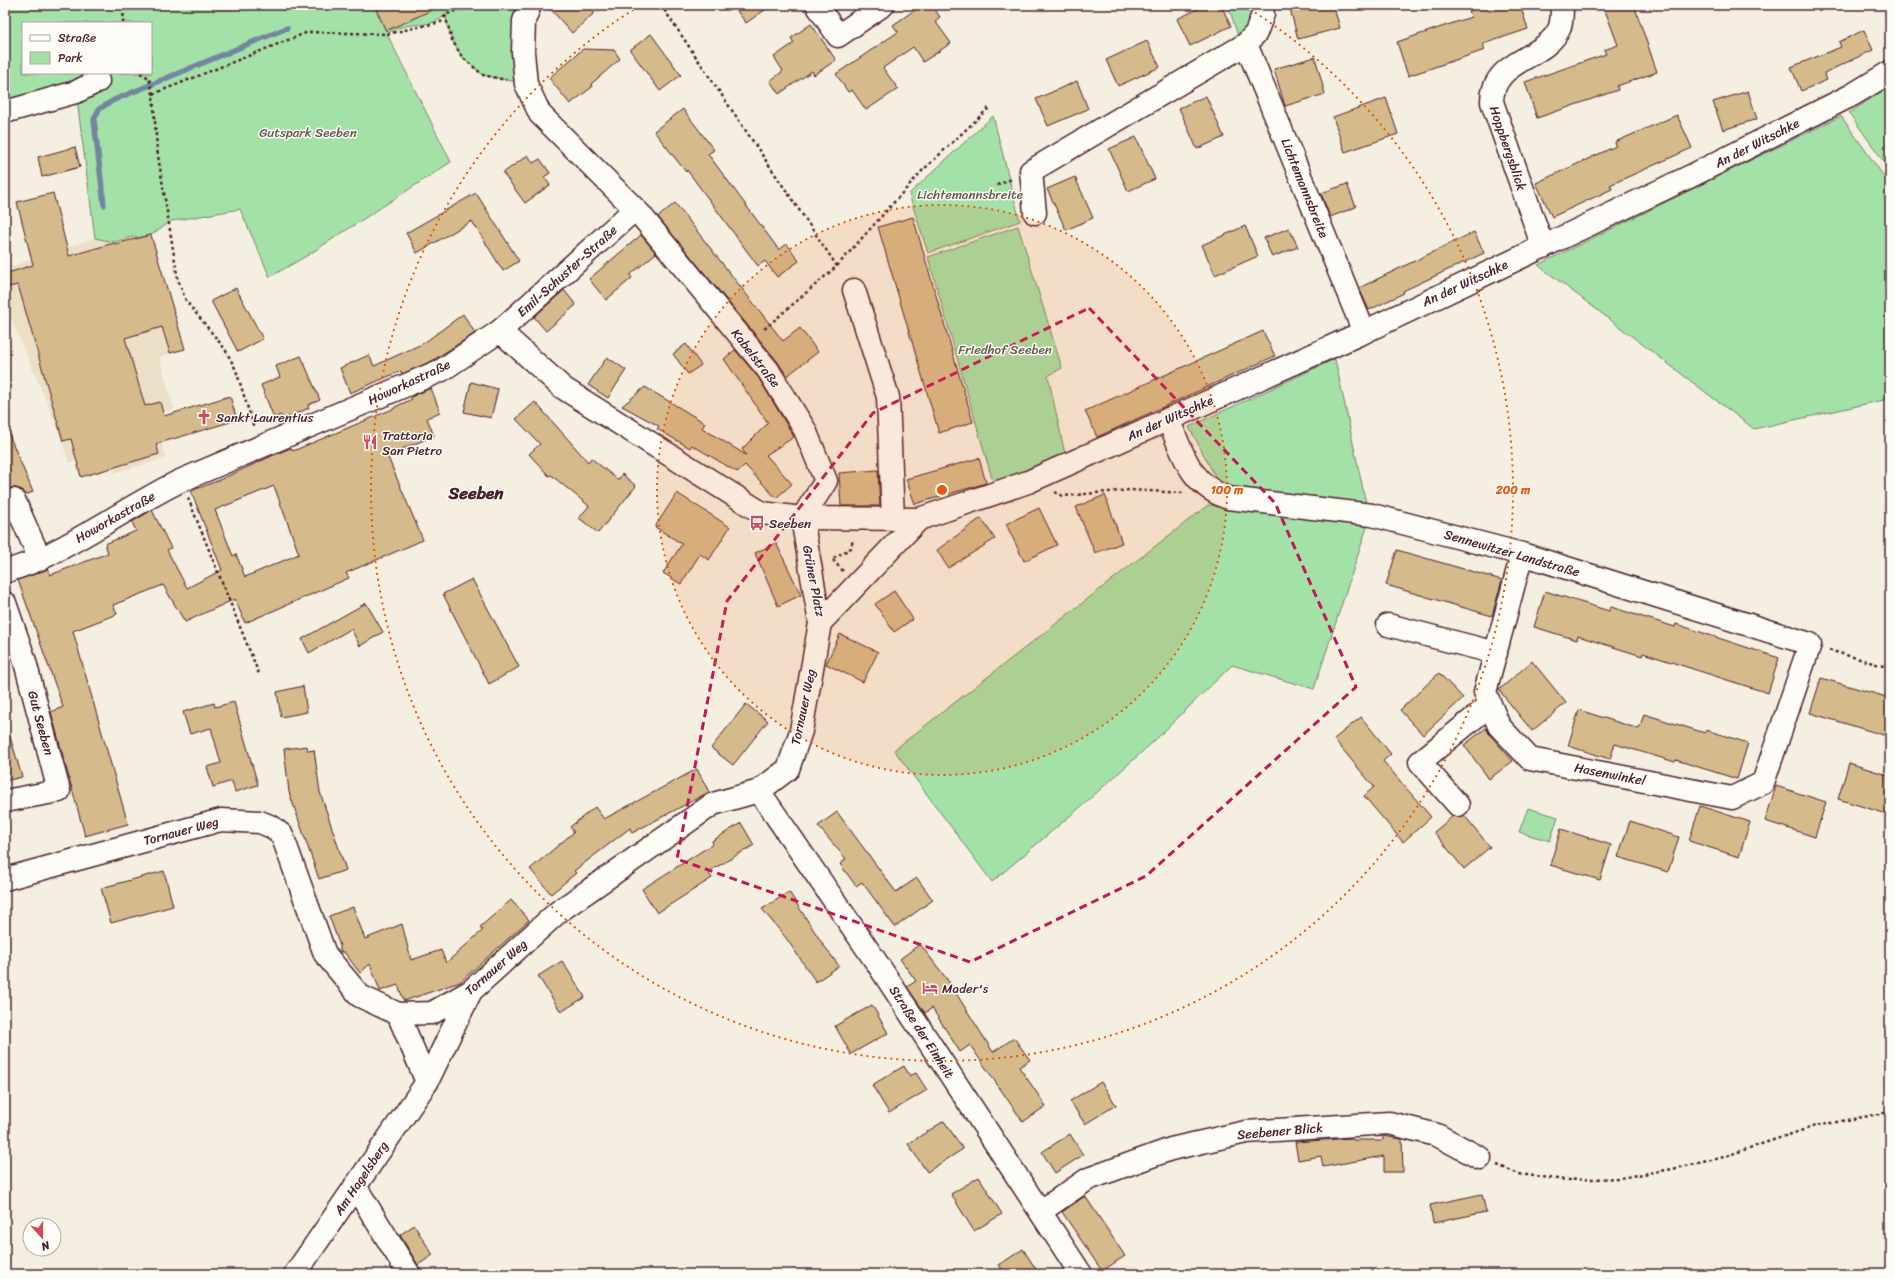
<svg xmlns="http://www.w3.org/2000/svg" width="1895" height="1279" font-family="Sriracha,sans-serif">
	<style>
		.built { fill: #ebdfc7 }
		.green { fill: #a4e1a8; stroke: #77806a; fill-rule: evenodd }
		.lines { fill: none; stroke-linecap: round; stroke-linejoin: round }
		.stream { stroke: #72869f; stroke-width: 5.5 }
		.building { fill: #d5ba8b; stroke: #4a1f2b; fill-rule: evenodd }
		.minor-casing { stroke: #4a1f2b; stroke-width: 25 }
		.path { stroke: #4a1f2b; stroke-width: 2.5; stroke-dasharray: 3 3; stroke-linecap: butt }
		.minor { stroke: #fdfcf7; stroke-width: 22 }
		.marked { fill: none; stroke: #c2185b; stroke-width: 3; stroke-dasharray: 8 5; stroke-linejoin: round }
		.ring { fill: none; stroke: #e8590c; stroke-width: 2; stroke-dasharray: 2 4 }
		.labels { text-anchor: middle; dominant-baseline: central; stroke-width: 3; stroke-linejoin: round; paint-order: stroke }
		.park-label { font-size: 13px; fill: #655950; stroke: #fdfcf7 }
		.street-label { font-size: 13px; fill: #4a1f2b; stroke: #fdfcf7 }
		.poi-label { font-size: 13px; fill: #4a1f2b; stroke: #fdfcf7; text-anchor: start }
		.district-label { font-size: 17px; font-weight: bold; fill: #4a1f2b; stroke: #fdfcf7 }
		.centre { fill: #e8590c; stroke: #fdfcf7; stroke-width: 2 }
		.ring-label { font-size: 12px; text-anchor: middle; font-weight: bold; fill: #e8590c; stroke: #fdfcf7; stroke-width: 3; stroke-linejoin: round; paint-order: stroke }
	</style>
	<rect width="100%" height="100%" fill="#f5efe1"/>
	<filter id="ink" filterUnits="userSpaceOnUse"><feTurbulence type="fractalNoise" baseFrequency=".025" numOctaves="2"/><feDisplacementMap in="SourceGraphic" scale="8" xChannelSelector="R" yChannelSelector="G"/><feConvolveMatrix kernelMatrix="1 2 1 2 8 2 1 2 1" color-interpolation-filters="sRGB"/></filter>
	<g filter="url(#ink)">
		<!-- built -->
		<path class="built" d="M151,235L185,349L159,357L174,409L153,415L166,458L114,473L112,468L81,477L77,461L69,463L56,424L5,305V268L95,238L114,242L136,236L137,238Z"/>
		<!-- green -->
		<g class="green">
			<path d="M5,5H466L453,12L470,5H530L526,84L483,75L462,57L452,40L445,15C434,27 416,23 402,27C397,28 391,31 387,34L451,162L308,255L270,277L240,209L172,221L151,235L137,238L136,236L114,242L95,238L76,92L5,112ZM23,23H151V73H23Z"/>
			<path d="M1228,5H1265L1239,39Z"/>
			<path d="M1890,86V170L1849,113Z"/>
			<path d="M993,116L1020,221L928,253L909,194Z"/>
			<path d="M1841,116L1890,185V404L1888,399L1754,429L1538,265Z"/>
			<path d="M1018,226L1062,368L1048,376L1065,454L1032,470L993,482L928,257Z"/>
			<path d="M1335,359L1367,508L1222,489L1189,427Z"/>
			<path d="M1208,505L1369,521L1314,689L1232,665L1152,743L1084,804L992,882L894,750Z"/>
			<path d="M1528,808L1558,817L1550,841L1519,832Z"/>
		</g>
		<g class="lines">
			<!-- stream -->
			<path class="stream" d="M104,205L94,120L99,109L114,100L287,28"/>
		</g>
		<!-- building -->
		<g class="building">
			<path d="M374,5H443L386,31Z"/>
			<path d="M547,5H603L572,33Z"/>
			<path d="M745,5H772L746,23L737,11Z"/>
			<path d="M922,5H932L940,17L935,21L951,43L923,62L913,47L883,68L898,89L866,110L852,90L848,92L836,74L898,32L893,25Z"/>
			<path d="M1206,5H1221L1231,26L1190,46L1177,19Z"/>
			<path d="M1289,5H1333L1340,28L1298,39Z"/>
			<path d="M1485,5H1520L1528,29L1483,44L1485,50L1408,76L1397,42L1471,17L1469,10Z"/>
			<path d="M1603,5H1634L1657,72L1617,86L1618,90L1537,118L1525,82L1606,54L1604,50L1618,45Z"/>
			<path d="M811,24L836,60L814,75L812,71L779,94L770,81L783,71L774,57L794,43L791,38Z"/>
			<path d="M1864,30L1873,50L1824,73L1827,80L1801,91L1791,67L1841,47L1839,42Z"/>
			<path d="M651,34L681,75L660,91L630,50Z"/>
			<path d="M1147,41L1160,67L1118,86L1106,60Z"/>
			<path d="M583,49L614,50L620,59L591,84L592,87L570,104L549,78Z"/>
			<path d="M1315,57L1325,94L1285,106L1274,69Z"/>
			<path d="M1077,81L1088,109L1048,126L1036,99Z"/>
			<path d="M1748,91L1757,119L1723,130L1713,102Z"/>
			<path d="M1206,96L1224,137L1197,149L1179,108Z"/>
			<path d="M1386,98L1398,134L1345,152L1333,117Z"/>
			<path d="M683,109L714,150L708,154L779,250L787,244L799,261L777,277L765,261L758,266L687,170L686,172L654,131Z"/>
			<path d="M1677,115L1692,148L1610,185L1612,189L1552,217L1536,183L1616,146L1615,142Z"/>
			<path d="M1136,137L1155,179L1128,191L1109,149Z"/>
			<path d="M75,147L80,167L42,177L38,157Z"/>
			<path d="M528,155L533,163L540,159L550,173L544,177L550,185L525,203L503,173Z"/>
			<path d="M1075,177L1093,218L1066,230L1047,189Z"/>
			<path d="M1347,184L1356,207L1330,217L1321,193Z"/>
			<path d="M53,193L69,256L114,243L115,244L151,235L185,349L170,353L162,327L125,338L145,406L160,402L164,416L230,396L237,420L156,444L159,454L81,477L71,439L63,441L18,285L9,287L5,274L33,265L17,202Z"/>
			<path d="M476,193L519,261L503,271L472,221L417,253L406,233Z"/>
			<path d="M675,203L783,341L800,328L818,352L787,376L778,362L658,217Z"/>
			<path d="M913,217L973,422L939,433L878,227Z"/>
			<path d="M1245,226L1258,256L1215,275L1202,245Z"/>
			<path d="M1289,228L1298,247L1272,257L1264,238Z"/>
			<path d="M1474,232L1484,253L1403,291L1404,293L1369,310L1359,288Z"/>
			<path d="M641,235L656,253L630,275L632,278L606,300L589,279Z"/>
			<path d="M236,288L263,339L238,352L211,301Z"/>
			<path d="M564,290L576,305L546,331L534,317Z"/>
			<path d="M463,314L475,333L432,361L402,374L401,371L350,393L340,368L369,355L374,366L424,343Z"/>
			<path d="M1263,331L1275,356L1097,437L1085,411Z"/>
			<path d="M686,344L701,365L688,374L673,354Z"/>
			<path d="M735,350L758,377L794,437L766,455L792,484L776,498L745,465L737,472L692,445L690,448L657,429L659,426L622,406L645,387L705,423L702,428L746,455L742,449L768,423L724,359Z"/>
			<path d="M301,356L320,400L308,405L309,408L283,419L281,415L274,418L261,385L280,377L276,366Z"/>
			<path d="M607,357L626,370L608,398L588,385Z"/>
			<path d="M471,382L498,389L491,418L464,412Z"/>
			<path d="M431,388L440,412L427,418L434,436L387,455L423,540L346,573L349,578L245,623L235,599L185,622L163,585L113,605L117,614L73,631L128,824L85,836L51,712L63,707L18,580L48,569L50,575L108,553L105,544L136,531L132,522L152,510L171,548L167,550L187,588L222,570L191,491L217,481L274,455L291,448L293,451L395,408V407L412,399L411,397ZM274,486L299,554L245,577L236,554L233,556L215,510Z"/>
			<path d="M535,402L588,462L591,458L618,480L622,474L636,486L598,533L579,518L589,506L551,475L549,476L529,454L540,444L516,419Z"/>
			<path d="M5,425L33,492L25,495L22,490L16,488H9L5,492Z"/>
			<path d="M979,458L986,483L915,504L906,479Z"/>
			<path d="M878,470L880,506H841L839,473Z"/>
			<path d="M677,493L730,527L709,560L700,554L681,584L663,573L682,544L655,527Z"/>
			<path d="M1105,495L1122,543L1095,553L1076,507Z"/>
			<path d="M1039,508L1057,545L1024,561L1006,524Z"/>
			<path d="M981,518L995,539L948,568L937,550Z"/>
			<path d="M776,543L801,595L778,606L755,553Z"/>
			<path d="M1397,550L1502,580L1492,616L1386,585Z"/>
			<path d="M472,579L519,667L489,684L443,594Z"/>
			<path d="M894,591L913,619L894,632L875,604Z"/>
			<path d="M1545,591L1609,611L1611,607L1675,627L1676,624L1779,658L1768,693L1643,653L1642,656L1578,636L1577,640L1534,627Z"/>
			<path d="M366,603L383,632L360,646L351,629L309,653L302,639Z"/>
			<path d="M840,634L878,652L863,682L826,664Z"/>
			<path d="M1532,661L1566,703L1532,731L1499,690Z"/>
			<path d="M1439,673L1463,698L1423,735L1400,710Z"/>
			<path d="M1821,678L1890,698V737L1810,713Z"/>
			<path d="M303,686L307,712L281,717L277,692Z"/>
			<path d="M234,702L258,785L235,792L232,781L213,787L207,767L221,763L211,728L190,734L183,712L214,703L215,707Z"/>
			<path d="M746,704L768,721L733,765L711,748Z"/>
			<path d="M1579,710L1639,729L1644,714L1705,733L1706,730L1748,743L1737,779L1676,760L1675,762L1615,744L1610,759L1568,746Z"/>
			<path d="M1361,717L1391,754L1383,761L1431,817L1403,842L1364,796L1374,787L1334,739Z"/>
			<path d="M1486,728L1490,735L1513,761L1489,779L1464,745Z"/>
			<path d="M9,733L22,777L5,781V734Z"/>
			<path d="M307,746L308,751L314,750L320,792L346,870L319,879L289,792L284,749Z"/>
			<path d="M1849,763L1890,776V815L1838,799Z"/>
			<path d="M697,769L709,792L632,833L630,828L574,871L576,873L551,894L530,869L574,832L570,827L595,807L604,819Z"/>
			<path d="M1776,786L1826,802L1815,837L1765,821Z"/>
			<path d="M1700,806L1750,822L1739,857L1689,841Z"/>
			<path d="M837,812L896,892L917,878L933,900L895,927L862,882L856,886L840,864L846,859L818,826Z"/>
			<path d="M1464,815L1490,847L1464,869L1434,832L1453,816L1460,817Z"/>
			<path d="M1630,821L1679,837L1668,872L1618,857Z"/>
			<path d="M741,823L754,845L708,872L712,878L657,913L642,889L713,844L712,841Z"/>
			<path d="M1561,829L1611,845L1600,880L1550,865Z"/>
			<path d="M164,871L173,906L111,923L101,888Z"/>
			<path d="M789,892L822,943L839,966L816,982L786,938L762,909Z"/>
			<path d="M511,900L529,920L460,982L404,1001L398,985L380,991L370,964L360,973L344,952H340V946L329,916L353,907L365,939L402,924L411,960L441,950L446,963L483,930L480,927Z"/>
			<path d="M920,944L949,982L993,1052L1014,1038L1030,1060L1019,1067L1046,1106L1023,1122L970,1045L960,1052L932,1008L925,1013L907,987L916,981L900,959Z"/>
			<path d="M562,961L585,997L561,1012L538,976Z"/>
			<path d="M872,1005L888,1033L851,1054L835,1026Z"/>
			<path d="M904,1066L910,1076L916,1073L927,1090L889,1113L872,1085Z"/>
			<path d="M1101,1082L1116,1105L1085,1124L1070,1101Z"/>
			<path d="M944,1121L963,1149L927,1172L908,1144Z"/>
			<path d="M1070,1134L1083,1155L1055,1173L1042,1152Z"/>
			<path d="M1383,1136L1402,1139L1403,1172H1384V1156L1323,1167L1321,1156L1298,1160L1295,1142L1352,1138L1353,1140H1383Z"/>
			<path d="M979,1177L1002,1214L974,1231L951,1194Z"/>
			<path d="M1482,1194L1486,1212L1433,1223L1430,1205Z"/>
			<path d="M1085,1196L1125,1256L1102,1271L1062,1212Z"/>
			<path d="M414,1225L433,1255L418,1265L400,1235Z"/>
			<path d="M1023,1249L1039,1274H1005L999,1265Z"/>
		</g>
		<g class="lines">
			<!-- minor casing -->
			<g class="minor-casing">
				<g id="minor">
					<path d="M530,5L524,21L523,52L526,84L540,114L639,213L768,370L805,430L826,481L802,518"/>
					<path d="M817,5L838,36L883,5"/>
					<path d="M1246,44L1256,33L1263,14"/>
					<path d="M5,112L76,92L98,81"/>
					<path d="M1035,213L1031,171L1246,44L1364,332"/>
					<path d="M1543,247L1492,102C1492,58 1546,61 1560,27C1562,20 1562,12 1562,5"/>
					<path d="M854,290L888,397L893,519"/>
					<path d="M500,331L563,388L762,513L802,518L919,519L1028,482L1364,332L1691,176L1852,95L1890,72"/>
					<path d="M1168,419C1183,453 1189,484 1228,498L1372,515L1522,554L1810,644L1763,783L1732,798L1530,759L1499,726L1485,692L1522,554"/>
					<path d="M14,500L40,559"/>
					<path d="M5,572C17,567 30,564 42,558C90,535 133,504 180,481L442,370L500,331L634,210"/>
					<path d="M5,603L24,658L59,791L5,801"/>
					<path d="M820,623L919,519"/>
					<path d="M1388,625L1496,653"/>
					<path d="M759,791L879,966L1081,1274"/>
					<path d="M1458,805L1420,762L1490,705"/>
					<path d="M5,879L221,820L260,822L272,827L282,835L325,954L360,996L398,1014L432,1013L471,991L558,912L713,804L759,791L788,769L801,731L820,623L802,518"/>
					<path d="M398,1014L427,1082"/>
					<path d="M355,1186L409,1274"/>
					<path d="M1041,1211L1088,1179L1171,1149L1246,1132L1389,1123L1437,1135L1480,1158"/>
					<path d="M295,1274L427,1082L471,991"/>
				</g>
			</g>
			<!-- path -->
			<g class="path">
				<path d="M661,5L837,266L762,331"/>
				<path d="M445,15L452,40L462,57L483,75L506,80"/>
				<path d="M123,23L124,5"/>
				<path d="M140,73L149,78L153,94L157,149L178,280L186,301L225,349L236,370L254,428"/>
				<path d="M153,94L308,32L387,34L441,22L445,15L470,5"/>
				<path d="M997,185L1012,179"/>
				<path d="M837,266L922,171L990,107"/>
				<path d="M1055,492L1063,496L1130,490L1184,493"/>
				<path d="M188,498L259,674"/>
				<path d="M843,571L832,559L851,548L853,539"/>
				<path d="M1829,650L1890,668"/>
				<path d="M1497,1165L1519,1174L1565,1180L1620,1178L1673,1169L1720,1158L1815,1126L1890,1112"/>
			</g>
			<!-- minor -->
			<use href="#minor" class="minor"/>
		</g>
	</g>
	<!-- marked area -->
	<path class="marked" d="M1089,308L1275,503L1356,687L1146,876L970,962L677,859L727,601L873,413Z"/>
	<!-- distance rings -->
	<circle cx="942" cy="490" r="285" fill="#e8590c" fill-opacity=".12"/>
	<g class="ring">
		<circle cx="942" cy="490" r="285"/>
		<path d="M1245 6A571 571 0 1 1 639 6"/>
	</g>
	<!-- icons -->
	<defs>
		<g id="church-bare" transform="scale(1.2)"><path d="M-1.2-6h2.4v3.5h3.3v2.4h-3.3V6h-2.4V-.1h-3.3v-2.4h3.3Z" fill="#d1495b" stroke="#fdfcf7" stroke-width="2.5" paint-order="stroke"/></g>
		<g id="restaurant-bare" transform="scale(1.2)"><path d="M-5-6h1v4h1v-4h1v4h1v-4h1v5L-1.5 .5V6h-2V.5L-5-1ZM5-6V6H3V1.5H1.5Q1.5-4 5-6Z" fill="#d1495b" stroke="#fdfcf7" stroke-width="2.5" paint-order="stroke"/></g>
		<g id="bus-bare" transform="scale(1.2)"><path d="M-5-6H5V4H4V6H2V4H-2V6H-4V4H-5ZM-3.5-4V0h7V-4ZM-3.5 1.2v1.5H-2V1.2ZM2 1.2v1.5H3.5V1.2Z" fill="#d1495b" stroke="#fdfcf7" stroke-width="2.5" paint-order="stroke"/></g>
		<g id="hotel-bare" transform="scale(1.2)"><path d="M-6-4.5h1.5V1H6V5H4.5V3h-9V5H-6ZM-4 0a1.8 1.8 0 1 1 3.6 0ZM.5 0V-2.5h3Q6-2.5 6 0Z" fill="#d1495b" stroke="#fdfcf7" stroke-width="2.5" paint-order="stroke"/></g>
	</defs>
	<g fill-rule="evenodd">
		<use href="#church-bare" x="204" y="417"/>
		<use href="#restaurant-bare" x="370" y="442"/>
		<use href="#bus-bare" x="757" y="523"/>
		<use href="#hotel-bare" x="930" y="988"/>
	</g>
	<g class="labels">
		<!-- park labels -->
		<g class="park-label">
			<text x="308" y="132">Gutspark Seeben</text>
			<text x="970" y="194">Lichtemannsbreite</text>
			<text x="1005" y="349">Friedhof Seeben</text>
		</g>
		<!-- street labels -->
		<g class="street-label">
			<text transform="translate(1757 143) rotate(-27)">An der Witschke</text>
			<text transform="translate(1508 148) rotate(71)">Hoppbergsblick</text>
			<text transform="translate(1305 188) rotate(68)">Lichtemannsbreite</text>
			<text transform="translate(567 271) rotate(-42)">Emil-Schuster-Straße</text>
			<text transform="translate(1465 283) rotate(-25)">An der Witschke</text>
			<text transform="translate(756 358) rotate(52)">Kabelstraße</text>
			<text transform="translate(409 382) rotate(-25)">Howorkastraße</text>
			<text transform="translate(1170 418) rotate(-24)">An der Witschke</text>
			<text transform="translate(115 517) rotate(-30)">Howorkastraße</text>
			<text transform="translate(1512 553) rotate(16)">Sennewitzer Landstraße</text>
			<text transform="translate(814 581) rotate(79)">Grüner Platz</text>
			<text transform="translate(803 707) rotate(-78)">Tornauer Weg</text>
			<text transform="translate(41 723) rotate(75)">Gut Seeben</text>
			<text transform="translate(1610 774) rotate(11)">Hasenwinkel</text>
			<text transform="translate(181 831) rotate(-15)">Tornauer Weg</text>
			<text transform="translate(496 967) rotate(-41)">Tornauer Weg</text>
			<text transform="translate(922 1032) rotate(57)">Straße der Einheit</text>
			<text transform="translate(1280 1131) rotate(-5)">Seebener Blick</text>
			<text transform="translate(361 1178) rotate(-56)">Am Hagelsberg</text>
		</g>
		<!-- poi labels -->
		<g class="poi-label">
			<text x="216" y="417">Sankt Laurentius</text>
			<text x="382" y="435">Trattoria<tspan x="382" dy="15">San Pietro</tspan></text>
			<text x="769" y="523">Seeben</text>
			<text x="942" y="988">Mader's</text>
		</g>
		<!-- district labels -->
		<g class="district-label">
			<text x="476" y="493">Seeben</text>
		</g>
	</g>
	<circle cx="942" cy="490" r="6" class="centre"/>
	<g class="ring-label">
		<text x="1227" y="494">100 m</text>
		<text x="1513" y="494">200 m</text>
	</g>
	<!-- margin -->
	<rect width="1895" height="1279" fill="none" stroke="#fdfcf7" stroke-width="20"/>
	<rect x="10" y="10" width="1875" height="1259" fill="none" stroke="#4a1f2b" stroke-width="1.5" filter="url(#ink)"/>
	<!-- legend -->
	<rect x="22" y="22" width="130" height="52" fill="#fdfcf7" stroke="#b5a4a5"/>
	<rect x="30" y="35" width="20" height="6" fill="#fdfcf7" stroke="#b5a4a5"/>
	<text x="58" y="42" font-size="12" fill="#4a1f2b">Straße</text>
	<rect x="30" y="52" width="20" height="12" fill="#a4e1a8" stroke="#b5a4a5"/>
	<text x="58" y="62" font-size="12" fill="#4a1f2b">Park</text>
	<!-- north arrow -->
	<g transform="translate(42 1237) rotate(159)"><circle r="19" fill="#fdfcf7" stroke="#b5a4a5"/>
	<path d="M0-3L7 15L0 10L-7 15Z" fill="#d1495b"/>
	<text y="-6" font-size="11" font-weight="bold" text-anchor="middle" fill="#4a1f2b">N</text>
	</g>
</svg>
